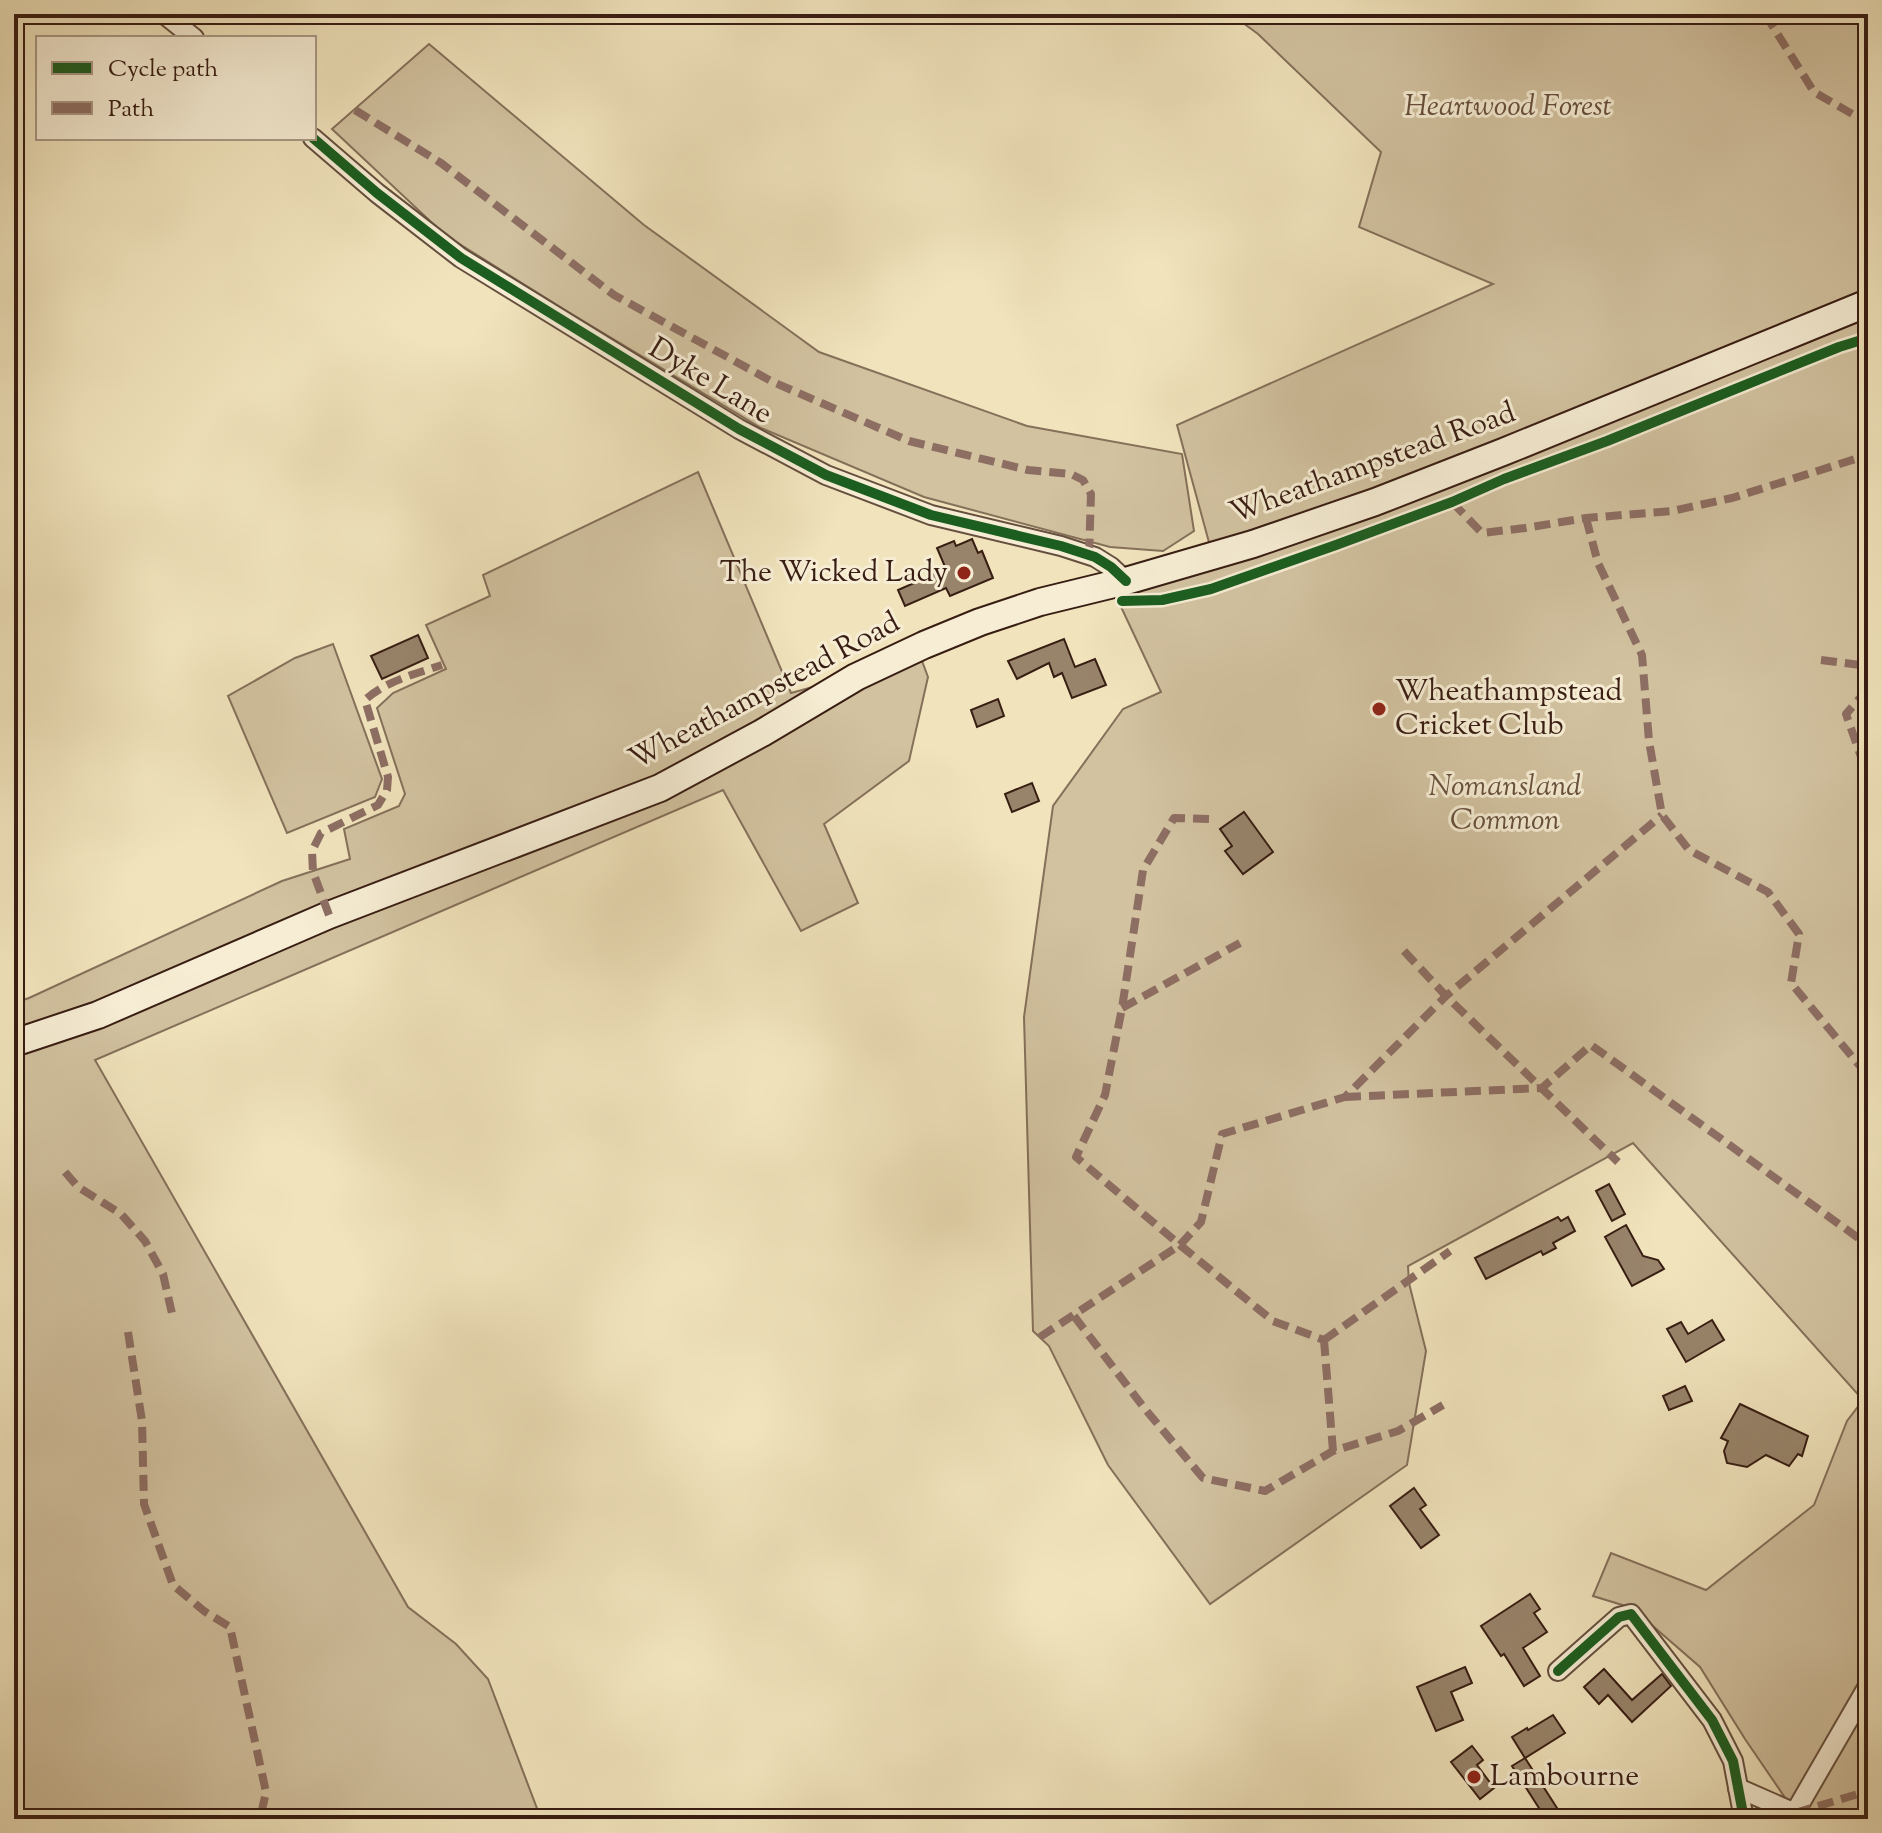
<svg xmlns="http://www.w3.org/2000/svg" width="1882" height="1833" font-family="'Sorts Mill Goudy',serif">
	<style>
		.green { fill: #d2c2a0; stroke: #85705a; stroke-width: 2 }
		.building { fill: #98846b; stroke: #381d13; stroke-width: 2 }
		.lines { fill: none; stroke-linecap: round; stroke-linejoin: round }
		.street-casing { stroke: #664f3e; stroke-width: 22 }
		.secondary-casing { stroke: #381d13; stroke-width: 30 }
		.street { stroke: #f6edd4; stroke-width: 18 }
		.secondary { stroke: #f6edd4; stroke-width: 26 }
		.quiet { stroke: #8d6e63; stroke-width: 8; stroke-dasharray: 16 8; stroke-linecap: butt }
		.cycleway-casing { stroke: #f6edd4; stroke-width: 15 }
		.cycleway { stroke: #1b5e20; stroke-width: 10 }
		.poi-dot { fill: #8f2418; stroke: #f6edd4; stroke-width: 3 }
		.labels { text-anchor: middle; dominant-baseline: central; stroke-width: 6; stroke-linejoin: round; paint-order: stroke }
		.park-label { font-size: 30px; font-style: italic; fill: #664f3d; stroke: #f6edd4 }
		.street-label { font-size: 30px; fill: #381d13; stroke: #f6edd4 }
		.poi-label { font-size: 30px; fill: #381d13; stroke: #f6edd4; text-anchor: start }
	</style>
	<rect width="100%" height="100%" fill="#f1e4bd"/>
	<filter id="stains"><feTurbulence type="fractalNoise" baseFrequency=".0025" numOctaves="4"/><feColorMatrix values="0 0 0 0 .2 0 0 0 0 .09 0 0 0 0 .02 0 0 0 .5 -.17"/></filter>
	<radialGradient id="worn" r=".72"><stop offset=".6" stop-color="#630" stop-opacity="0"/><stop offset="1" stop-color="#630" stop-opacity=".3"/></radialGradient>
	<!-- green -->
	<g class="green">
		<path d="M1231,14H1868V1819H1796L1790,1805L1745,1739L1700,1667L1632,1608L1593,1596L1611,1553L1706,1590L1814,1505L1847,1421L1863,1400L1633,1143L1408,1266L1409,1283L1426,1351L1407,1465L1210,1604L1108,1465L1049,1346L1033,1331L1024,1017L1053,806L1123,709L1161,692L1107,577L1210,546L1177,425L1493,284L1359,227L1381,152L1258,34Z"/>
		<path d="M429,44L644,225L819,352L1027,426L1182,454L1194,531L1163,551L1110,547L924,497L761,428L570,313L445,235L332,129Z"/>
		<path d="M698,472L791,693L849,677L922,661L928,677L909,761L824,824L858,903L801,931L723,790L95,1060L408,1607L456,1644L488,1679L541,1819H14V1003L29,998L282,881L350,859L344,829L399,806L405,794L377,708L393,693L446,669L426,625L490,596L483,575Z"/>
		<path d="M333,644L382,779L375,797L287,833L228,696L295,658Z"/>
	</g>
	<!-- building -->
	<g class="building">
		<path d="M972,539L978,553L982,551L993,578L950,596L946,588L905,606L898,590L946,569L937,548L954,541L956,546Z"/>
		<path d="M418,635L428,658L382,679L371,656Z"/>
		<path d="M1064,639L1075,667L1095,659L1106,685L1072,698L1062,673L1054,677L1049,663L1017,679L1008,661Z"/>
		<path d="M998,699L1004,716L977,727L971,710Z"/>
		<path d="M1032,783L1039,801L1012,812L1005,794Z"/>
		<path d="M1244,812L1273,852L1243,874L1225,851L1232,846L1220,829Z"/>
		<path d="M1609,1184L1625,1214L1612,1221L1596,1191Z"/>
		<path d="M1558,1217L1561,1221L1568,1217L1575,1231L1553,1243L1556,1248L1543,1255L1541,1251L1486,1279L1475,1258Z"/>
		<path d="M1626,1225L1643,1256L1658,1260L1664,1269L1632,1286L1605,1237Z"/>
		<path d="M1712,1320L1724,1340L1686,1362L1667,1329L1681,1322L1688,1334Z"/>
		<path d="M1685,1386L1692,1401L1669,1410L1663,1396Z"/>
		<path d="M1740,1404L1808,1436L1802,1456L1798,1454L1789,1466L1766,1455L1747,1467L1727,1463L1724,1451L1728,1441L1721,1438Z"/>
		<path d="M1414,1488L1426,1505L1420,1509L1439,1535L1421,1548L1390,1506Z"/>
		<path d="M1530,1594L1540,1609L1534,1613L1547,1632L1523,1648L1540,1676L1524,1686L1504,1654L1501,1656L1481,1626Z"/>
		<path d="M1465,1667L1472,1683L1451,1692L1463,1720L1436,1731L1417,1687Z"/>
		<path d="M1604,1669L1632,1700L1662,1674L1671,1686L1632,1722L1608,1695L1599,1704L1584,1687Z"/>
		<path d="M1553,1715L1565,1733L1525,1758L1512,1737L1527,1728L1528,1730Z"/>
		<path d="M1472,1746L1483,1760L1477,1765L1494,1788L1480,1799L1451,1762Z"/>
		<path d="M1525,1758L1564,1819H1546L1512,1766Z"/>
	</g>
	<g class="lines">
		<!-- street casing -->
		<g class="street-casing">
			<g id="street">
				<path d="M164,14L194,38"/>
				<path d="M313,138L377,193L461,258L739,429L826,475L931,515L1061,546L1095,557L1111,567L1126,581"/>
				<path d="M1558,1671L1619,1617L1631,1614L1712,1720L1733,1761L1744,1819"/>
				<path d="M1738,1788L1795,1813"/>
				<path d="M1791,1819L1868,1686"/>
			</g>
		</g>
		<!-- secondary casing -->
		<g class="secondary-casing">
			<path id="secondary" d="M14,1043L98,1015L329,915L660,788L762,733L856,677L924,645L980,622L1040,602L1126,581L1253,544L1375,502L1503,452L1868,303"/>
		</g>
		<!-- street -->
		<use href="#street" class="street"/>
		<!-- secondary -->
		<use href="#secondary" class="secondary"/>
		<!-- quiet -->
		<g class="quiet">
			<path d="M1765,14L1814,92L1868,123"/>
			<path d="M355,110L441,163L614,295L773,382L909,441L1028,470L1071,474L1083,480L1091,494L1089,555"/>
			<path d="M1452,502L1482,533L1525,528L1586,518L1672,511L1732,498L1868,455"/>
			<path d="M1586,518L1598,563L1642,655L1649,741L1662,815L1689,850L1768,892L1799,934L1791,983L1859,1065L1868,1074"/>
			<path d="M1821,660L1868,666"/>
			<path d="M1868,689L1846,714L1868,777"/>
			<path d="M1209,819L1174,818L1143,870L1122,1008L1105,1095L1076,1157L1180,1245L1201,1222L1222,1134L1345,1097L1446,996L1662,815"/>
			<path d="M329,915L313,872L312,851L321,833L378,805L387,790L388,777L365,700C386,681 415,674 442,665"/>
			<path d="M1404,951L1446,996L1618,1162"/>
			<path d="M1122,1008L1240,943"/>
			<path d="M1345,1097L1542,1088L1591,1045L1868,1245"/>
			<path d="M65,1172L78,1187L121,1214L145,1241L163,1274L173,1318"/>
			<path d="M1074,1316L1145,1409L1203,1478L1265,1491L1333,1451L1398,1431L1443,1405"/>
			<path d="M128,1332L142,1421L144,1504L173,1585L204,1611L230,1627L266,1792L260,1819"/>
			<path d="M1040,1337L1180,1245L1273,1321L1324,1340"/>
			<path d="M1324,1340L1450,1251"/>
			<path d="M1324,1340L1333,1451"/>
			<path d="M1795,1813L1868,1791"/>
		</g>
		<!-- cycleway casing -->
		<g class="cycleway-casing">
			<g id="cycleway">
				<path d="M313,138L377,193L461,258L739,429L826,475L931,515L1061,546L1095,557L1111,567L1126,581"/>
				<path d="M1122,601L1162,600L1211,589L1336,545L1452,502L1504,479L1607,441L1839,347L1868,338"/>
				<path d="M1558,1671L1619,1617L1631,1614L1712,1720L1733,1761L1744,1819"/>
			</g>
		</g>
		<!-- cycleway -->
		<use href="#cycleway" class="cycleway"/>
	</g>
	<!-- markers -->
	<g class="poi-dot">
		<circle cx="964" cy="573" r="8"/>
		<circle cx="1379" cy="709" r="8"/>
		<circle cx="1474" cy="1777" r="8"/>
	</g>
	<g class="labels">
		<!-- park labels -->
		<g class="park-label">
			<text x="1508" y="107">Heartwood Forest</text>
			<text x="1505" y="787">Nomansland<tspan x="1505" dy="34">Common</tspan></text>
		</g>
		<!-- street labels -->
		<g class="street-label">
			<text transform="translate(710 382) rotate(31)">Dyke Lane</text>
			<text transform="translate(1373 464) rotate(-20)">Wheathampstead Road</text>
			<text transform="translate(765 692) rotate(-28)">Wheathampstead Road</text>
		</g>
		<!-- poi labels -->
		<g class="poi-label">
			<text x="948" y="573" text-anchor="end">The Wicked Lady</text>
			<text x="1395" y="692">Wheathampstead<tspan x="1395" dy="34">Cricket Club</tspan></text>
			<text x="1490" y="1777">Lambourne</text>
		</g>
	</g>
	<!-- margin -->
	<rect width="1882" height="1833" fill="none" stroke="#f1e4bd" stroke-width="48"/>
	<rect x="16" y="16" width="1850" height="1801" fill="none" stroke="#381d13" stroke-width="4"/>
	<rect x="24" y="24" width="1834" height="1785" fill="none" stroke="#381d13" stroke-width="2"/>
	<!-- legend -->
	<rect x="36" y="36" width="280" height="104" fill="#f6edd4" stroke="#aa9a87" stroke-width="2"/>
	<rect x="52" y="62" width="40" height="12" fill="#1b5e20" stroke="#aa9a87" stroke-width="2"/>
	<text x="108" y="76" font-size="24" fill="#381d13">Cycle path</text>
	<rect x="52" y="102" width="40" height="12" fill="#8d6e63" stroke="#aa9a87" stroke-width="2"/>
	<text x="108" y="116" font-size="24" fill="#381d13">Path</text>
	<rect width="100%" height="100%" filter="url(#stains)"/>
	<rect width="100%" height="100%" fill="url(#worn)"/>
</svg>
